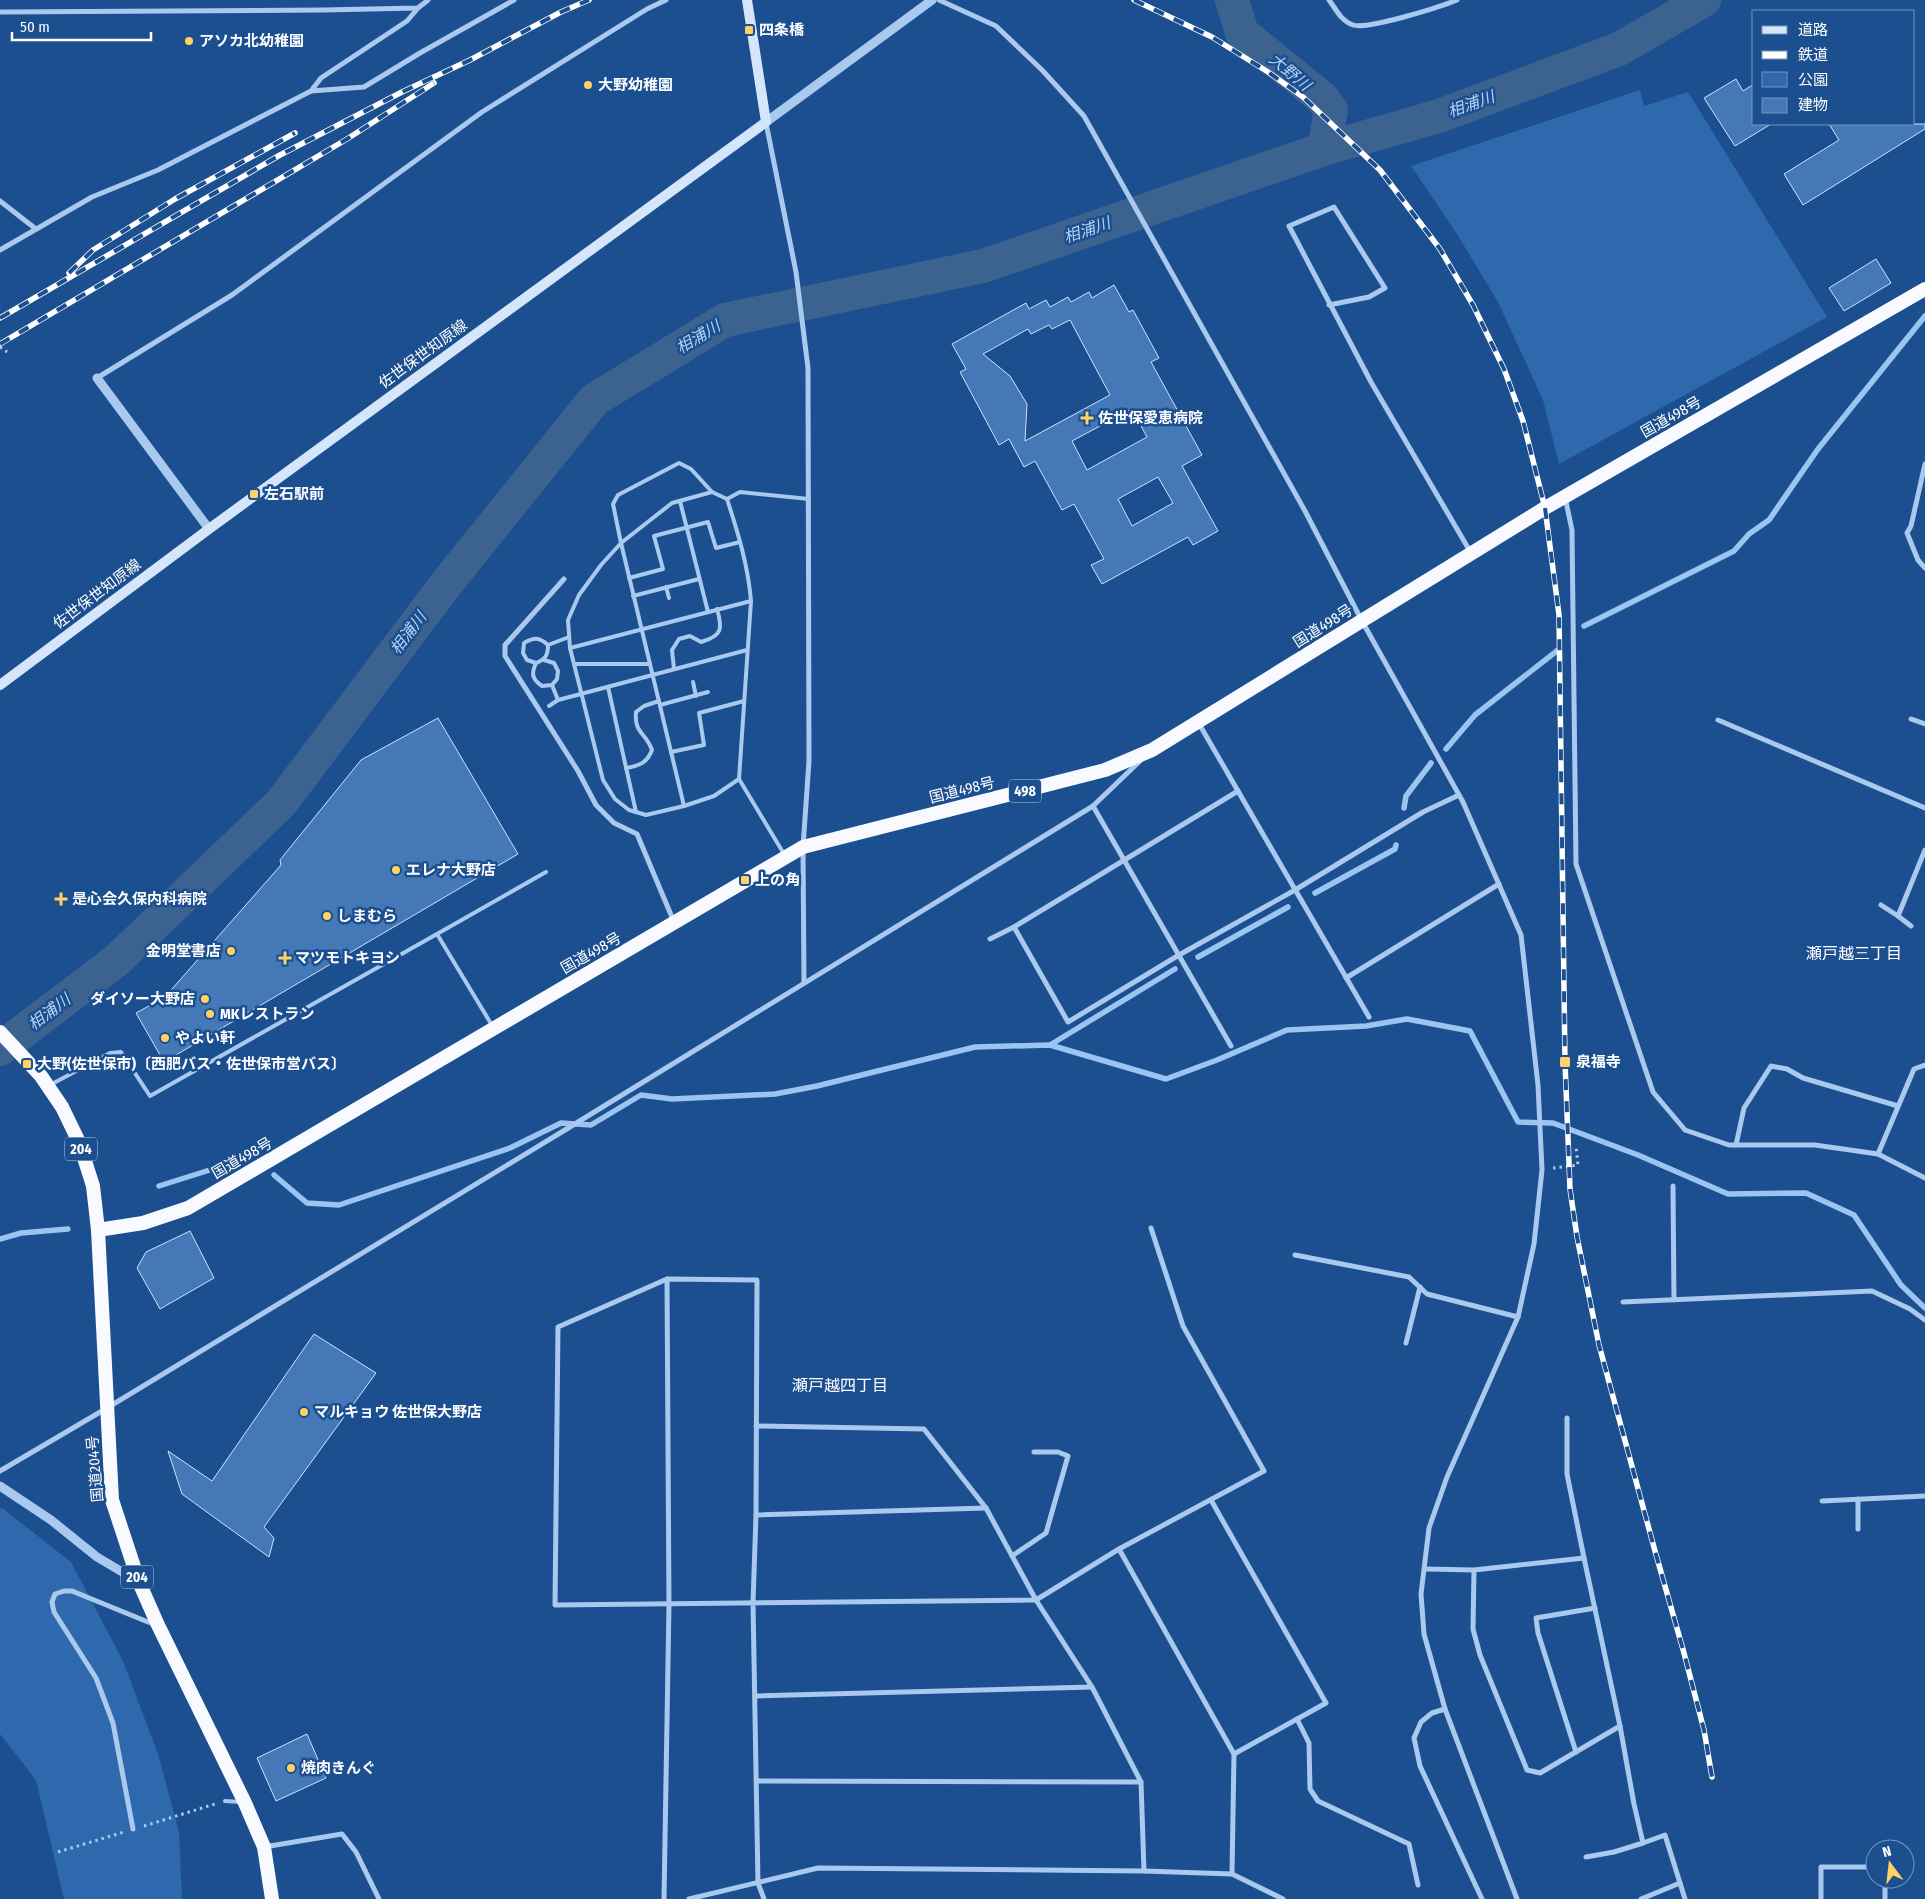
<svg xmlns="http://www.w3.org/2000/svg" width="1925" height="1899" font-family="'Fira Sans Condensed','Noto Sans JP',sans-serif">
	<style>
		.green { fill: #2e69ad }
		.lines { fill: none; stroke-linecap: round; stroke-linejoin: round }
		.stream { stroke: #9cc4f0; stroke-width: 5.5 }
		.river { stroke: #3c6290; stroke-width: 34 }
		.building { fill: #4478b7; stroke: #cfe3fa; fill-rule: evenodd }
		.path { stroke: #a9c9ee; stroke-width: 3; stroke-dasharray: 2.5 4; stroke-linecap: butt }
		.service { stroke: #a9c9ee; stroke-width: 4 }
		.minor { stroke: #a9c9ee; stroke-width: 5 }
		.tertiary { stroke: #a9c9ee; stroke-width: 9 }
		.secondary { stroke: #d6e6fa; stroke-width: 10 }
		.trunk { stroke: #f8faff; stroke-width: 14 }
		.rail-casing { stroke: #fff; stroke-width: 5.5 }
		.rail { stroke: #1b4f8f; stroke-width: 4; stroke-dasharray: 11; stroke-linecap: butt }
		.poi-dot { fill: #ffd166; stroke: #1b4f8f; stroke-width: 2 }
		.labels { text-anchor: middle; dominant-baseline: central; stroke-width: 5; stroke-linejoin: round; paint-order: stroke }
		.shield { fill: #1b4f8f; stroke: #bbcadd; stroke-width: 1 }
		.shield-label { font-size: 14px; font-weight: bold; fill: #fff }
		.poi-label { font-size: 15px; font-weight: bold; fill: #fff; stroke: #1b4f8f; text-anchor: start }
		.street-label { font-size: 15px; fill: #fff; stroke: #1b4f8f }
		.water-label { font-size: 16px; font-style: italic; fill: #b5d3f5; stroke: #1b4f8f }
		.neighbourhood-label { font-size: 16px; fill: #fff; stroke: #1b4f8f }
	</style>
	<rect width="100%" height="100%" fill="#1b4f8f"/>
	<!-- green -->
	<g class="green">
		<path d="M1640,90L1644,106L1688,92L1827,317L1559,464L1543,400L1498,302L1457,234L1411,166Z"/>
		<path d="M2,1508L71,1562L123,1661L158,1754L179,1832L182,1899H64L36,1780L0,1734V1509Z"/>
	</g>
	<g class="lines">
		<!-- stream -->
		<g class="stream">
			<path d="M1584,626L1734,551L1749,534L1769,520L1818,449L1925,316"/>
			<path d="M1446,749L1475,715L1558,650"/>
			<path d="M1404,808L1406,796L1431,763"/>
			<path d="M1315,893L1395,849L1396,845"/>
			<path d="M1198,957L1288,907"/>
			<path d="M1050,1045L1175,969"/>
			<path d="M274,1175L307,1203L339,1205L510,1148L561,1123L591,1125L641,1095L672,1099L775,1094L817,1086L975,1047L1050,1045L1166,1079L1217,1060L1287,1030L1366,1026L1407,1019L1470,1031L1518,1122L1553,1123L1638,1155L1728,1194L1806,1193L1854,1215L1901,1285L1925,1308"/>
			<path d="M159,1186L216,1168"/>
			<path d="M0,1239L21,1233L68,1229"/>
		</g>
		<!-- river -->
		<g class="river">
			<path d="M1232,0L1242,33L1322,98L1331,110L1324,149"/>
			<path d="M0,1049L117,960L281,803L446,584L594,400L725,320L983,266L1324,149L1439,116L1619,49L1704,0"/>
		</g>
	</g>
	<!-- building -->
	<g class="building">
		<path d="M1736,79L1743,91L1754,84V124H1771L1735,146L1704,98Z"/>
		<path d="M1829,124H1925V129L1803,205L1784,174L1839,140Z"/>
		<path d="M1876,259L1891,283L1844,311L1829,288Z"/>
		<path d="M1114,285L1129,312L1133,310L1159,358L1151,362L1202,455L1182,466L1218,531L1193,545L1188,537L1102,584L1091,565L1104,559L1074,504L1062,510L1035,461L1024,467L1009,439L999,445L960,372L966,369L952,344L1026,303L1029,309L1046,300L1050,307L1068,297L1071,302L1089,292L1092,298ZM1070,320L1110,395L1025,441L1027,404L1010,376L983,354L1028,329L1031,334L1049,325L1052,329ZM1132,409L1147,437L1087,470L1072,441ZM1158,477L1173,503L1132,526L1118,499Z"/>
		<path d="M438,718L518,854L164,1062L136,1013L165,997L281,865L280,860L361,760Z"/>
		<path d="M190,1231L214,1278L160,1309L137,1268L146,1252Z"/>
		<path d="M314,1334L376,1373L264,1527L274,1538L269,1557L182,1494L168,1451L212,1481Z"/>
		<path d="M307,1734L326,1778L276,1801L257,1758Z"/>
	</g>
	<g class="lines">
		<!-- path -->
		<g class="path">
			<path d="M0,347L7,352"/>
			<path d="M1553,1168L1578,1165L1576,1147"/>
			<path d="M144,1826L215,1804"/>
			<path d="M58,1852L124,1832"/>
		</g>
		<!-- service -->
		<g class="service">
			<path d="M712,492L727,499C738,533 748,565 751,601L739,779L714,796L684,806L646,815L629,810L615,799L603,780L570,648L568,620L579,595L601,565L621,543L672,503Z"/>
			<path d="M727,499L740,492L809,499"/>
			<path d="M680,501L708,612"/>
			<path d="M629,578L663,569L654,536L708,522L716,548L740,542"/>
			<path d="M666,587L669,598"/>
			<path d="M633,596L699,579"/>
			<path d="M548,645C548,655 546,659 536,663L527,660L523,653L524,643C534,637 539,637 548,645L569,637"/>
			<path d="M570,648L751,601"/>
			<path d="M544,660L554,663L558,671L557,679L552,685L558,700"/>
			<path d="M536,663C531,674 532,679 542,686L552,685"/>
			<path d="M574,664H650"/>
			<path d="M674,669L672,650L679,639L690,636L701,642C722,636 723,629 717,609"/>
			<path d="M693,682L696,696"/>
			<path d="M608,687L636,812"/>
			<path d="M660,705L708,692"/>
			<path d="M549,706L558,700L747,650"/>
			<path d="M671,752L704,745L699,713L744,701"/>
			<path d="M626,768C639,766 647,763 652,750C646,732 634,734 636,712L644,706L659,701"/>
			<path d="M739,779L784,854"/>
			<path d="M684,806L621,543L613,504L618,495L679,463L691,469L712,492"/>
			<path d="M437,934L546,872"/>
			<path d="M50,1085L110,1053L121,1052L150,1096L437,934L493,1027"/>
			<path d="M225,1801L241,1802"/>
		</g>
		<!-- minor -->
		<g class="minor">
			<path d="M939,0L996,26L1042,70L1084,116L1305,511L1362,621L1463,802L1521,935L1538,1085L1542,1170L1534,1244L1518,1317L1447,1477L1429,1528L1421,1594L1424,1634L1445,1709L1517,1899"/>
			<path d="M1329,0C1336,9 1341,21 1353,25C1367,30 1440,7 1457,0"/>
			<path d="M0,12L324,10L418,8L428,0"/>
			<path d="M311,91L321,78L407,21L418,8"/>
			<path d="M766,123L796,272L808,368L809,761L803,847L804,982"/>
			<path d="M0,201L36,229"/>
			<path d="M0,250L92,197L158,170L311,91L364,87L420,53L514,0"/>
			<path d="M1329,305L1369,297L1385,288L1334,207L1289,226L1371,382L1471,553"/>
			<path d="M97,378L232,295L482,112L647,9L666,0"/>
			<path d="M1925,464L1911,526L1907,533L1918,560L1925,568"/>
			<path d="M1565,497L1572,530L1576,864L1653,1092L1685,1130L1729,1145H1815L1878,1154L1925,1178"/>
			<path d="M564,579L505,645V656L578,771L596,805L614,823L637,834L674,922"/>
			<path d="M1911,719L1925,724"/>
			<path d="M1718,720L1925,808"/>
			<path d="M1198,722L1369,1017"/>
			<path d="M1093,806L1231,1046"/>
			<path d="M1881,905L1898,916"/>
			<path d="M1911,926L1898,916L1925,850"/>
			<path d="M1014,927L1068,1022L1179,955L1295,890L1423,812L1459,795"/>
			<path d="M990,939L1014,927L1238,791"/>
			<path d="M1346,978L1499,884"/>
			<path d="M1736,1145L1744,1108L1771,1066L1787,1069L1803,1078L1898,1106"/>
			<path d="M1878,1154L1914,1069L1925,1065"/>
			<path d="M1673,1186L1674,1300"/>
			<path d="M1295,1255L1409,1277L1427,1294L1518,1317"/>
			<path d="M1623,1302L1872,1291L1910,1309L1925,1320"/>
			<path d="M1406,1343L1420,1287"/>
			<path d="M1567,1418V1474L1584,1558"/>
			<path d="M756,1426L924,1429L986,1508L1036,1600L1092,1687L1141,1782L1144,1871"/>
			<path d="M0,1471L107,1408L565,1130L1093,806L1142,759"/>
			<path d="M1211,1500L1326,1703L1234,1754"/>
			<path d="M1822,1501L1925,1496"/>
			<path d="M756,1515L986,1508"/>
			<path d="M1858,1529V1499"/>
			<path d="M1119,1549L1234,1754L1232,1874"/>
			<path d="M1012,1556L1046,1533L1068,1456L1058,1452H1034"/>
			<path d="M1425,1569L1474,1570L1584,1558L1620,1726L1540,1773L1527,1770L1480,1655L1473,1629L1474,1570"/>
			<path d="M755,1696L1092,1687"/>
			<path d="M1445,1709L1432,1713L1421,1722L1414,1738L1420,1766L1482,1899"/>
			<path d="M1297,1719L1309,1743L1310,1789L1318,1801L1409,1844L1418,1885"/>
			<path d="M1576,1752L1538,1633L1536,1618L1595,1608"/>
			<path d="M757,1781L1141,1782"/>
			<path d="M133,1829L113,1723L96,1678L54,1612L52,1602L55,1594L64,1591H72L148,1622L155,1623"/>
			<path d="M1643,1843L1665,1835L1685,1899"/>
			<path d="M264,1847L342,1834L356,1852L379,1899"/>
			<path d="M1586,1857L1614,1852L1643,1843L1634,1804L1620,1726"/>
			<path d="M1885,1879V1899"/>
			<path d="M664,1899L669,1604L667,1279"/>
			<path d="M689,1899L818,1868L1144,1871L1232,1874L1283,1899"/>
			<path d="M764,1899L758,1883L753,1603L756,1515L757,1280L667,1279L558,1327L555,1605L1036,1600L1119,1549L1264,1471L1183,1326L1151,1228"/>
			<path d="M1641,1899L1680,1883"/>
			<path d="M1821,1899V1867H1875"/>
		</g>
		<!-- tertiary -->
		<g class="tertiary">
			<path d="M766,122L932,0"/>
			<path d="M97,378L209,529"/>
			<path d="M0,1486L51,1520L97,1557L139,1582"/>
		</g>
		<!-- secondary -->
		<path class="secondary" d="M0,685L209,529L766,122L747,0"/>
		<!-- trunk -->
		<g class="trunk">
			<path d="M0,1032L41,1076L62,1107L79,1142L93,1186L98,1230L112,1500L139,1582L157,1623L245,1803L264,1847L272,1899"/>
			<path d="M98,1230L143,1223L188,1208L803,847L1105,770L1152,750L1545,508L1925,289"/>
		</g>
		<!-- rail casing -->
		<g class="rail-casing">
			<g id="rail">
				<path d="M1134,0L1212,37L1268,72L1303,97L1380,170L1440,249L1473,305L1504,369L1523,421L1545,508L1559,615L1565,1062L1570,1189L1577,1237L1599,1345L1655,1551L1684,1653L1704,1730L1712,1777"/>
				<path d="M69,273L93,250L175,199L295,133"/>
				<path d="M0,318L280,155L402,92L470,60L561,12L589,0"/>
				<path d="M0,344L347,139L434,83"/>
			</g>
		</g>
		<!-- rail -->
		<use href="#rail" class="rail"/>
	</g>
	<!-- markers -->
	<g class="poi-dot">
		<rect x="744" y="25" width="10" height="10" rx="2.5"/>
		<circle cx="189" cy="41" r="5"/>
		<circle cx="588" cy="85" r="5"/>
		<path d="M1084.5 410.5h5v5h5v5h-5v5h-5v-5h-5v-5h5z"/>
		<rect x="249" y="489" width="10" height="10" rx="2.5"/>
		<circle cx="396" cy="870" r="5"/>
		<rect x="740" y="875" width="10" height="10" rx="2.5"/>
		<path d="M58.5 891.5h5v5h5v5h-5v5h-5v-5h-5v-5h5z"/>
		<circle cx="327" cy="916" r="5"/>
		<circle cx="231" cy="951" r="5"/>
		<path d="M282.5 950.5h5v5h5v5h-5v5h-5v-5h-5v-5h5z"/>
		<circle cx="205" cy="999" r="5"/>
		<circle cx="210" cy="1014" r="5"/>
		<circle cx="165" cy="1038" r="5"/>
		<rect x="1559" y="1056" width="12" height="12" rx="2.5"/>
		<rect x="22" y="1059" width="10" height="10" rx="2.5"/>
		<circle cx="304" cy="1412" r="5"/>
		<circle cx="291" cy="1768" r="5"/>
	</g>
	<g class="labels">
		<!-- shield labels -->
		<g class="shield">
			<rect x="1009" y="779.5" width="32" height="23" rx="4"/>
			<rect x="65" y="1137.5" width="32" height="23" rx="4"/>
			<rect x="121" y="1565.5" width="32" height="23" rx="4"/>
		</g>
		<g class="shield-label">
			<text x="1025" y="791">498</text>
			<text x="81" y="1149">204</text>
			<text x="137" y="1577">204</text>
		</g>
		<!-- poi labels -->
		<g class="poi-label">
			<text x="759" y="30">四条橋</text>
			<text x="199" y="41">アソカ北幼稚園</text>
			<text x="598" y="85">大野幼稚園</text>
			<text x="1098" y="418">佐世保愛恵病院</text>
			<text x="264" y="494">左石駅前</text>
			<text x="406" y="870">エレナ大野店</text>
			<text x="755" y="880">上の角</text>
			<text x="72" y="899">是心会久保内科病院</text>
			<text x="337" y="916">しまむら</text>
			<text x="221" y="951" text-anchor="end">金明堂書店</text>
			<text x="295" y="958">マツモトキヨシ</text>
			<text x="195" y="999" text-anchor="end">ダイソー大野店</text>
			<text x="220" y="1014">MKレストラン</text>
			<text x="175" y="1038">やよい軒</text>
			<text x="1576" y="1062">泉福寺</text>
			<text x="37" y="1064">大野(佐世保市)〔西肥バス・佐世保市営バス〕</text>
			<text x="314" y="1412">マルキョウ 佐世保大野店</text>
			<text x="301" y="1768">焼肉きんぐ</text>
		</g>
		<!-- street labels -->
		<g class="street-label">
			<text transform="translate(423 354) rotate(-36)">佐世保世知原線</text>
			<text transform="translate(1671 417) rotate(-30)">国道498号</text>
			<text transform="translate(97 594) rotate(-37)">佐世保世知原線</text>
			<text transform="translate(1323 626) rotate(-32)">国道498号</text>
			<text transform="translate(962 790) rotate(-14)">国道498号</text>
			<text transform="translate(591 953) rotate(-30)">国道498号</text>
			<text transform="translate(242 1158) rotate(-30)">国道498号</text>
			<text transform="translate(95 1469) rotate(-95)">国道204号</text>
		</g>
		<!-- water labels -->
		<g class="water-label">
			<text transform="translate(1290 72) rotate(40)">大野川</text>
			<text transform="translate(1471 104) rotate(-20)">相浦川</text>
			<text transform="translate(1087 230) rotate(-19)">相浦川</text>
			<text transform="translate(698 337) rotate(-31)">相浦川</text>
			<text transform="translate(408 633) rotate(-53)">相浦川</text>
			<text transform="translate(49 1012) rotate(-37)">相浦川</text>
		</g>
		<!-- neighbourhood labels -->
		<g class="neighbourhood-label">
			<text x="1854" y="953">瀬戸越三丁目</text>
			<text x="840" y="1385">瀬戸越四丁目</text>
		</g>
	</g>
	<!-- legend -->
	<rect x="1752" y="10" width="162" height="115" fill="#1b4f8f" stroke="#7695bc"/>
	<rect x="1762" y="26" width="25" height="8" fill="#d6e6fa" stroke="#7695bc"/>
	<text x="1798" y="35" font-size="15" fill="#ffffff">道路</text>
	<rect x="1762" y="51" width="25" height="8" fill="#ffffff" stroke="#7695bc"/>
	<text x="1798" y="60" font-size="15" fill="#ffffff">鉄道</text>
	<rect x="1762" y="72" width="25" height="15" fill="#2e69ad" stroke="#7695bc"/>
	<text x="1798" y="85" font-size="15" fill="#ffffff">公園</text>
	<rect x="1762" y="98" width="25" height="15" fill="#4478b7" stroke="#7695bc"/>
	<text x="1798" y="110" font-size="15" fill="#ffffff">建物</text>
	<!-- north arrow -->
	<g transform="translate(1890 1864) rotate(345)"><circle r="24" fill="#1b4f8f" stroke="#7695bc"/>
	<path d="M0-4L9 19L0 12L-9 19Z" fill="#ffd166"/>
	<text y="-8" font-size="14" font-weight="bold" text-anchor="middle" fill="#ffffff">N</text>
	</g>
	<!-- scale -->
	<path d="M12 32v8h139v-8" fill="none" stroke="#ffffff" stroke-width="2.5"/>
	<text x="20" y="32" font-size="15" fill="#ffffff" stroke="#1b4f8f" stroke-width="4" paint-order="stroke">50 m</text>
</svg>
